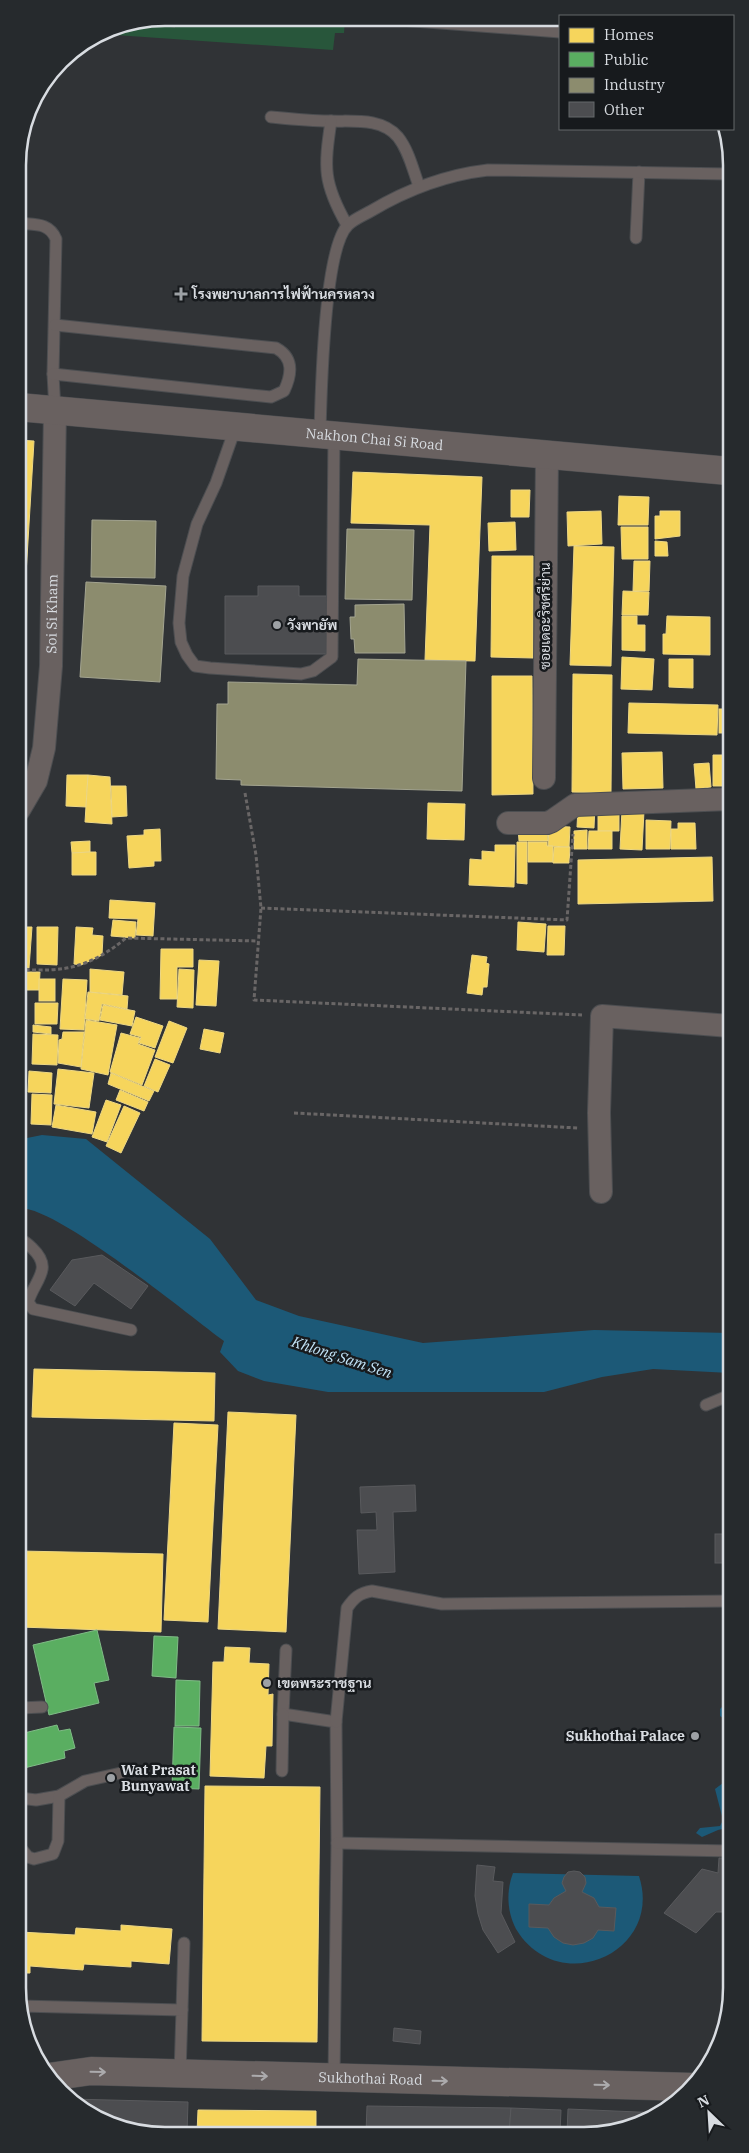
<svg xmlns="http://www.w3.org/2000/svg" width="749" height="2153" font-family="'IBM Plex Serif',Sarabun,serif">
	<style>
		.green { fill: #28563b }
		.water { fill: #1c5977 }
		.homes { fill: #f6d55c; stroke: #edd784 }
		.public { fill: #5aae61; stroke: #80bc87 }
		.industry { fill: #8c8c6e; stroke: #a3a490 }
		.building { fill: #4c4d50; stroke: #595a5d }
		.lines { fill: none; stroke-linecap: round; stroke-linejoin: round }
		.service-casing { stroke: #4c4e51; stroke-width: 13 }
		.minor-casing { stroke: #4c4e51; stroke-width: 24 }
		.tertiary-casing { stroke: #4c4e51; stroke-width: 29 }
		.path { stroke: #696666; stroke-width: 3; stroke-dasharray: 4 2.5; stroke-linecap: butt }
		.service { stroke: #696160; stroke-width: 11 }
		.minor { stroke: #696160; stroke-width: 22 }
		.tertiary { stroke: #696160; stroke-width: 28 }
		.oneway { stroke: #acabad }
		.poi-dot { fill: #9da1a5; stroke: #171a1d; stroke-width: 2 }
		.labels { text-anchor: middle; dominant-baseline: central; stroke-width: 5; stroke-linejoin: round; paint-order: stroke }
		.poi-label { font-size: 14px; font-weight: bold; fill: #d8dce1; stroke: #171a1d; text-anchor: start }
		.street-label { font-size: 14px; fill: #d8dce1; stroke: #171a1d }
		.water-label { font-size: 15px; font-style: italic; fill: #c3e5f9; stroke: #171a1d }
		.rim { fill: none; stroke: #d8dce1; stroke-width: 2.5 }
	</style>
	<rect width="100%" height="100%" fill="#303336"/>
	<!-- green -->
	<path class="green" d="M166,18L345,19L344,33H335L333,50L101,34L109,29Z"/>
	<!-- water -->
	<g class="water">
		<path d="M23,1128L22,1139L42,1135L86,1139L210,1239L256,1300L299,1316L423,1343L594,1330L730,1333V1373L653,1369L602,1377L544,1392H328L264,1381L238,1371L220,1352L224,1341C188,1315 57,1206 19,1208V1129Z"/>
		<path d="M726,1703L731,1705V1724L720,1716V1709Z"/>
		<path d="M731,1735V1772C725,1761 723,1746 731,1735Z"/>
		<path d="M731,1777V1827L718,1830L702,1837L696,1833L700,1828L720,1826L723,1820L715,1789Z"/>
		<path d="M513,1873L639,1876C664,1953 558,1999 516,1929C507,1912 506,1891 513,1873Z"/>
	</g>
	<!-- homes -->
	<g class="homes">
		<path d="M18,440L34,441L19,691Z"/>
		<path d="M353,472L482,477L475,661L425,660L430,525L351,523Z"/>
		<path d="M511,490H530L529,517H511Z"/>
		<path d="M619,496L649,497L648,525H618Z"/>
		<path d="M601,511L602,544L568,546L567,512Z"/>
		<path d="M660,511H680V536L655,539V516H660Z"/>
		<path d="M515,522L516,550L489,551L488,523Z"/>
		<path d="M621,527H648V559H622Z"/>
		<path d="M655,541L667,542L668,556H655Z"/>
		<path d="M574,546L614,547L611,666L570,665Z"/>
		<path d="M492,556H533V658L491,657Z"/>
		<path d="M634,561H650L649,591H633Z"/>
		<path d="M623,591L649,592L648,615H622Z"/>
		<path d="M622,616H637V625H645V651L622,650Z"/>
		<path d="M667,616L710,617V655L663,654V634H666Z"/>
		<path d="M622,657L654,659L652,690L621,689Z"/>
		<path d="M669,659H693V688L669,687Z"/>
		<path d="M573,674L612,675L611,793L572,792Z"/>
		<path d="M492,676H532L533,794L492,795Z"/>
		<path d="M629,703L718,705L717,735L628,733Z"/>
		<rect x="719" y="709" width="10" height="24"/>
		<path d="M723,744H729L730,786H713V755H723Z"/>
		<path d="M662,752L663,788L623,789L622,753Z"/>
		<path d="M709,763L711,787L696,789L694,764Z"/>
		<path d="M67,775H88L86,807L66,806Z"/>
		<path d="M88,775L110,777L112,824L85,822Z"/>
		<path d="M111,786H126L127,816L112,817Z"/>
		<path d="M428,803L465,804L464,840L427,839Z"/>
		<path d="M595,805L594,828L577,827L578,808Z"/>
		<path d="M598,805L619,806V831H598Z"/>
		<path d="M622,810L644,811L642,850L620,849Z"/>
		<path d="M646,820L671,821L670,849H646Z"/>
		<path d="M678,823H695L696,849H671V829H678Z"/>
		<path d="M547,826L548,841H519L518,827Z"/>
		<path d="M549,826L570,827L569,847L548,846Z"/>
		<path d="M160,829L161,861H154V866L129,868L127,836L144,835V830Z"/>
		<path d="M587,830V849H574V831Z"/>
		<path d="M589,831H612V849H588Z"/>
		<path d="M90,841V852L72,853L71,842Z"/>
		<path d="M517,842H527V884L517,883Z"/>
		<path d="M528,842H547V846H553V862H528Z"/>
		<path d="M495,845H515L514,887L469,885L470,859L482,860V851L495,852Z"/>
		<path d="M554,847H570L569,863H553Z"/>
		<path d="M90,852H96V875H72V853Z"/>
		<path d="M712,857L713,901L578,904V860Z"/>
		<path d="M110,900L155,903L153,936L136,935L138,919L109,918Z"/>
		<path d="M113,920L136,922L135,938L111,936Z"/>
		<path d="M518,922L546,924L544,952L517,950Z"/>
		<path d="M548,926H565L564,955H547Z"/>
		<path d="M19,927H32L29,968L19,967Z"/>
		<path d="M37,927H58L57,965L37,964Z"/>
		<path d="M76,927L93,928L92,935L103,936L102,955L81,965L74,964Z"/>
		<path d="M161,949H193V967H177V999H160Z"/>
		<path d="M472,955L487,957L486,963L489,964L487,987H483L482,995L467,993Z"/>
		<path d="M199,960L219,961L216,1006L196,1005Z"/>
		<path d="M90,969L124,972L122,995L90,992Z"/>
		<path d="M179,969L194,970L193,1008L177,1007Z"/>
		<path d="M19,972H40L39,990H19Z"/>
		<rect x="39" y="979" width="16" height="22"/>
		<path d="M63,979L87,980L84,1030L60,1029Z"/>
		<path d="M88,992L128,996L127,1009L102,1004L99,1021L85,1019Z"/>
		<path d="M35,1003H58L57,1024H35Z"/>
		<path d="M103,1005L135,1011L132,1026L100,1020Z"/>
		<path d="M136,1017L163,1026L155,1048L139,1043L141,1037L130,1034Z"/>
		<path d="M86,1020L117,1025L108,1075L81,1069Z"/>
		<path d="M169,1021L187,1028L173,1063L155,1057Z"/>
		<path d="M33,1025L51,1027V1034L33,1032Z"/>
		<path d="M204,1029L224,1033L220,1053L200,1049Z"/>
		<path d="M63,1032H84L81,1067L58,1063L59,1040L62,1039Z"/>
		<path d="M121,1033L140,1038L138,1044L155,1050L142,1085L110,1072Z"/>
		<path d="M33,1034L58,1035L57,1065L32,1064Z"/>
		<path d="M155,1059L170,1065L158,1092L144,1086Z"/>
		<path d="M58,1069L94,1073L89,1108L54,1104Z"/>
		<path d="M29,1071L52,1073L51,1093L28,1092Z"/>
		<path d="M111,1073L154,1091L149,1101L108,1084Z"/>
		<path d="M120,1090L148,1102L144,1111L116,1100Z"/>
		<path d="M32,1094L52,1095L51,1125L31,1124Z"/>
		<path d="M106,1100L121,1105L107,1142L92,1137Z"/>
		<path d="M56,1105L96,1112L92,1134L52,1127Z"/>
		<path d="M124,1106L140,1113L121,1153L106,1146Z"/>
		<path d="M34,1369L215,1373L214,1421L32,1417Z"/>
		<path d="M228,1412L296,1415L286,1632L218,1629Z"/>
		<path d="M174,1423L218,1425L208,1622L164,1620Z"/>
		<path d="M20,1551L163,1554L161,1632L20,1627Z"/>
		<path d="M225,1647L250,1648L249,1663L269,1664L268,1695L273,1694L272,1746H266L264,1778L210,1776L213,1662H224Z"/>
		<path d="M205,1786L320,1787L317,2042L202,2041Z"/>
		<path d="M121,1925L172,1929L169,1964L131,1961V1967L84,1964L83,1970L30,1966V1973H20V1932L75,1935L76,1928L121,1931Z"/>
		<path d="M198,2110L316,2111V2133H197Z"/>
	</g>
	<!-- public -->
	<g class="public">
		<path d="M97,1630L109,1680L94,1683L99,1703L49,1715L33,1645Z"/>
		<path d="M154,1636L178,1637L176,1678L152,1676Z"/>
		<path d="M176,1680L200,1681L199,1726H175Z"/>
		<path d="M57,1725L59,1731L70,1729L75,1748L64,1751L65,1758L20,1769V1734Z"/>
		<path d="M174,1727L201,1728L199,1789L172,1788Z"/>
	</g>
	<!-- industry -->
	<g class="industry">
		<path d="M92,520L156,521L155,578L91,577Z"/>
		<path d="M347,529L414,530L412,600L345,599Z"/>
		<path d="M86,582L166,586L160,682L80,677Z"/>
		<path d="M404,604L405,653H355L354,639H351L350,617H355V605Z"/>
		<path d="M358,659L466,661L462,791L241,785V780L216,779L217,704H228V682L357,685Z"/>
	</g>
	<!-- building -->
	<g class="building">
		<path d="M166,17L176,18L175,27L138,23Z"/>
		<path d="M258,586H299V596H329V654H225V596H258Z"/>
		<path d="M102,1255L148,1286L131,1309L94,1283L75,1306L50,1290L72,1260Z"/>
		<path d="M415,1485L416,1511L393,1512L395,1572L359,1574L357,1530H377L376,1512L361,1513L360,1487Z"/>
		<rect x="715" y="1534" width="16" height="29"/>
		<path d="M719,1858H731V1912H716L696,1933L664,1913L702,1869L718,1873Z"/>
		<path d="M477,1865L495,1867L493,1881L503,1882L501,1913L515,1942L498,1953L483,1930L478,1914L475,1896Z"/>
		<path d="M574,1871L580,1872L585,1877L586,1883L582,1892L594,1898L599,1907L616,1908L614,1931L598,1930L593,1938L584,1943L573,1945L563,1943L554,1937L548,1928L529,1927V1904L549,1905L554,1898L566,1891L562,1883L564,1877L568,1872Z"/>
		<path d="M394,2028L421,2031L420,2044L393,2041Z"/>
		<path d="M70,2099L188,2102L187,2133H137L100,2120Z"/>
		<path d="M367,2106L511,2108L509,2133H366Z"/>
		<path d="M511,2108L561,2110L560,2133H509Z"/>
		<path d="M568,2109L661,2113L613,2133H567Z"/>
	</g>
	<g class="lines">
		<!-- service casing -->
		<g class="service-casing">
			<g id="service">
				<path d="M387,19L560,32"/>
				<path d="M271,117C291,119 310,121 329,121C351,122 381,117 398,137C409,151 413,170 419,186"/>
				<path d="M331,121C324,168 323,183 347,225"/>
				<path d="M18,223C34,225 49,222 56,239L53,374L55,410"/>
				<path d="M636,238L639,172"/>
				<path d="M53,374L271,397L284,391C292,374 294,358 276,348L55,325"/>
				<path d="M236,426L216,483L197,524L183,576L179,623L181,642L187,655L195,666L210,668L301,674L313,671L332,657L334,435"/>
				<path d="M320,433C321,395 324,248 348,225C354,219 364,215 371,211C408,189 445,175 488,170L729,174"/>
				<path d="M19,1239C25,1241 28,1244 32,1248C54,1269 35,1279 28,1302L33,1309L131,1330"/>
				<path d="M706,1405L730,1395"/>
				<path d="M286,1650L283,1714L336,1722L337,1843L334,2077"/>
				<path d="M20,1708L42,1707"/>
				<path d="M336,1722L347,1608C354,1598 359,1593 372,1591L442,1604L731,1601"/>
				<path d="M282,1771L283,1714"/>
				<path d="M20,1798L36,1800L59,1796L85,1781L121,1773"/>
				<path d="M337,1843L731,1851"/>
				<path d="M20,1847L28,1857L34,1859L53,1854L58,1841L59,1796"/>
				<path d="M20,2006L182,2010L180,2074"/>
				<path d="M182,2010L184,1943"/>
			</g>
		</g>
		<!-- minor casing -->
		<g class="minor-casing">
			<g id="minor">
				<path d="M544,778L547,455"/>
				<path id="s1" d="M19,810L36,781L44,748L51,666L55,410"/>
				<path d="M508,823H547L552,821L575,805L730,799"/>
				<path d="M601,1192L599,1113L602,1016L730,1026"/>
			</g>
		</g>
		<!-- tertiary casing -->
		<g class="tertiary-casing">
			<g id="tertiary">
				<path id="s2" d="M18,407L729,471"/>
				<path id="s3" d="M49,2077L91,2071L692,2087"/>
			</g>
		</g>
		<!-- path -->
		<g class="path">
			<path d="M245,793L256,855L261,908L254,1000L582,1015"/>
			<path d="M261,908L567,920L573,834"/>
			<path d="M19,969C64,973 91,967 126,938L258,941"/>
			<path d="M294,1113L578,1128"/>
		</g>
		<!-- service -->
		<use href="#service" class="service"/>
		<!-- minor -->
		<use href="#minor" class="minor"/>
		<!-- tertiary -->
		<use href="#tertiary" class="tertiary"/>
	</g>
	<!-- one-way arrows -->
	<defs><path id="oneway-shaft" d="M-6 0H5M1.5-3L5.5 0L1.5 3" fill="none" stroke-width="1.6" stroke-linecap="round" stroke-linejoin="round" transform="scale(1.25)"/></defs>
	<g class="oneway">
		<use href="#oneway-shaft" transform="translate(98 2072) rotate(1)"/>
		<use href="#oneway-shaft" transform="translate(260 2076) rotate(2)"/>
		<use href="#oneway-shaft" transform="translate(440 2081) rotate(1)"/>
		<use href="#oneway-shaft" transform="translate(602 2085) rotate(1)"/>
	</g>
	<!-- markers -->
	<g class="poi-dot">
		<path d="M178.5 286.5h5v5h5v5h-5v5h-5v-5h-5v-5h5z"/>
		<circle cx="277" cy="625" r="5"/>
		<circle cx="267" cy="1683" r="5"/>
		<circle cx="695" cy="1736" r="5"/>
		<circle cx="111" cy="1778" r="5"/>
	</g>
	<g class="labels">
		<!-- poi labels -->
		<g class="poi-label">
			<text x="192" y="294">โรงพยาบาลการไฟฟ้านครหลวง</text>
			<text x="287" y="625">วังพายัพ</text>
			<text x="277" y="1683">เขตพระราชฐาน</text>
			<text x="685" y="1736" text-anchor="end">Sukhothai Palace</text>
			<text x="121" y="1770">Wat Prasat<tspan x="121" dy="16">Bunyawat</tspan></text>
		</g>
		<!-- street labels -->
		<g class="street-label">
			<text stroke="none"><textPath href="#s2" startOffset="358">Nakhon Chai Si Road</textPath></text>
			<text stroke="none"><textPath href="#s1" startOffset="202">Soi Si Kham</textPath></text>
			<text transform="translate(545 616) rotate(-90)">ซอยเดอะริชศรีย่าน</text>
			<text stroke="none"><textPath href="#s3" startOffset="322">Sukhothai Road</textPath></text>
		</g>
		<!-- water labels -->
		<g class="water-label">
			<text transform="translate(342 1357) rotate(18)">Khlong Sam Sen</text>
		</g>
	</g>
	<!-- crop -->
	<path d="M0 0H749V2153H0ZM165 26H584A139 139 0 0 1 723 165V1988A139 139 0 0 1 584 2127H165A139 139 0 0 1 26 1988V165A139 139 0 0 1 165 26Z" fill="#262a2d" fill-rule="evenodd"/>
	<path class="rim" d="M165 26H584A139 139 0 0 1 723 165V1988A139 139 0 0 1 584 2127H165A139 139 0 0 1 26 1988V165A139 139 0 0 1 165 26Z"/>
	<!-- legend -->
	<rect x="559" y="15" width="175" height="115" fill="#171a1d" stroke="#64686b"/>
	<rect x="569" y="28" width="25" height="15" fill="#f6d55c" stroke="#64686b"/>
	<text x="604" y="40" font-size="15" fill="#d8dce1">Homes</text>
	<rect x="569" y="52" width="25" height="15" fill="#5aae61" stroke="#64686b"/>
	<text x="604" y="65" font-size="15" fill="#d8dce1">Public</text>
	<rect x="569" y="78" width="25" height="15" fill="#8c8c6e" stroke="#64686b"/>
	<text x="604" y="90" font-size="15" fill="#d8dce1">Industry</text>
	<rect x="569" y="102" width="25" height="15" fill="#4c4d50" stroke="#64686b"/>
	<text x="604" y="115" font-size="15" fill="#d8dce1">Other</text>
	<!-- north arrow -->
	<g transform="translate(709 2113) rotate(335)" stroke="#171a1d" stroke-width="4" paint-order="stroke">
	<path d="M0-4L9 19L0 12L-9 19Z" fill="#d8dce1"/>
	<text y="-8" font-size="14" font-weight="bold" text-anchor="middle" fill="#d8dce1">N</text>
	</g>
</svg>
